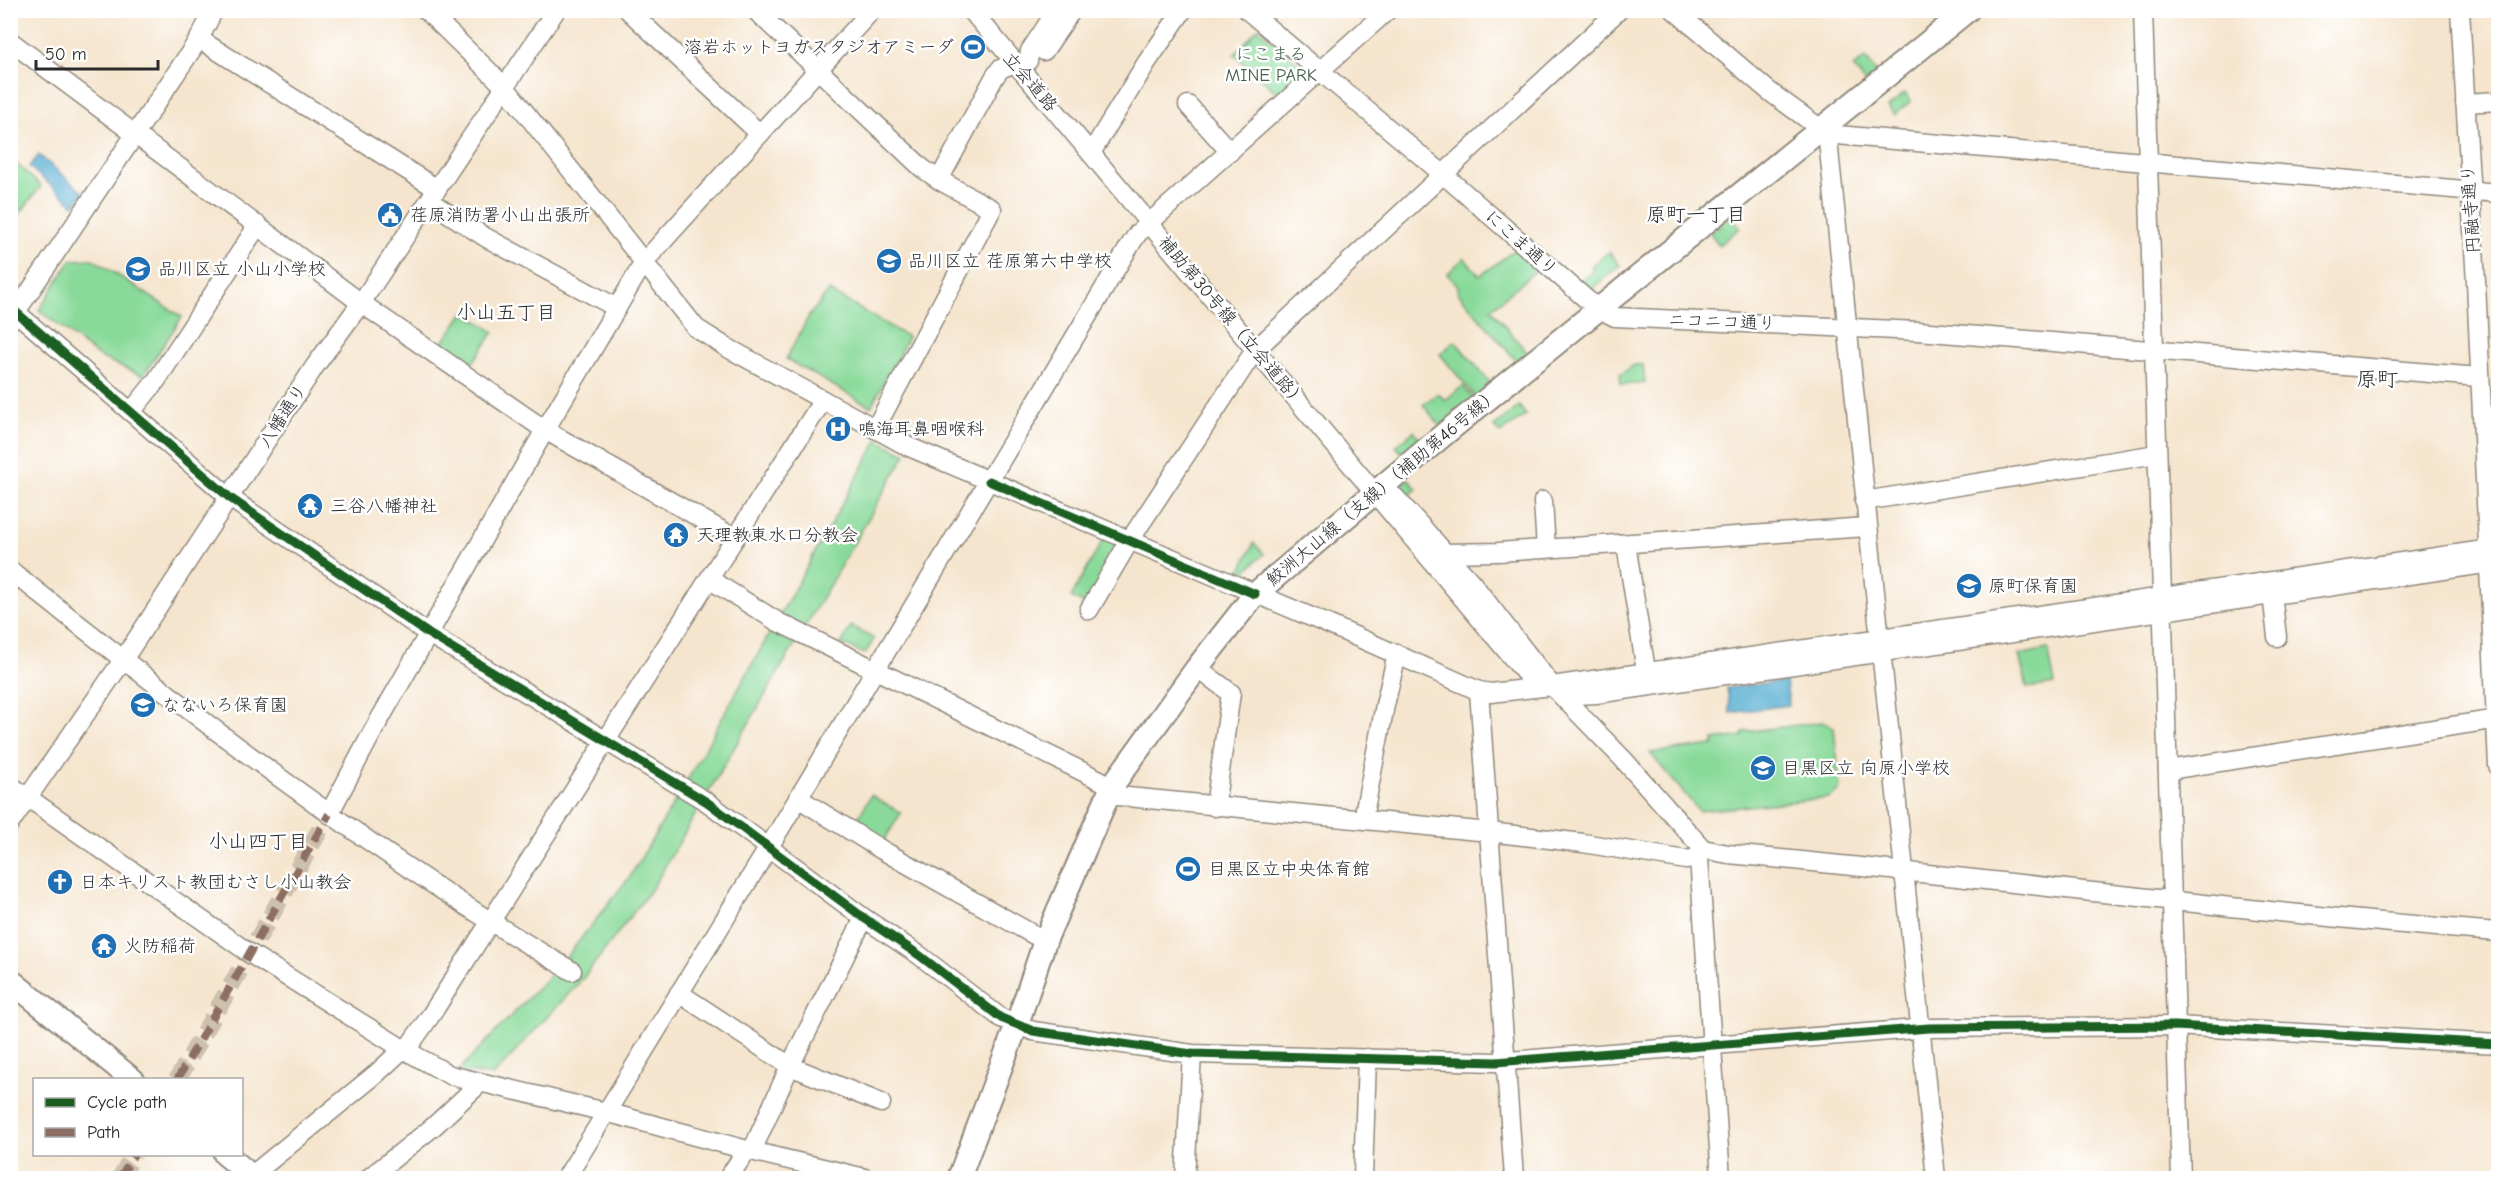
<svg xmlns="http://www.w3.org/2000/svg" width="2509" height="1189" font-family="'Comic Neue','Klee One',sans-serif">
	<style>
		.green { fill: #89da9a; stroke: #5a8262; stroke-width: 1.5 }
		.water { fill: #55add2; stroke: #406c7e; stroke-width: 1.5 }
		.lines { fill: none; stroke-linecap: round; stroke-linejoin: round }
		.minor-tunnel { stroke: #cdc0ad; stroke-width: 18; stroke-dasharray: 18 9; stroke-linecap: butt }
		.minor-casing { stroke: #90887c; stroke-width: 21 }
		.major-casing { stroke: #90887c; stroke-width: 26 }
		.minor { stroke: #fff; stroke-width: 18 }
		.major { stroke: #fff; stroke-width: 22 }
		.quiet { stroke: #8d6e63; stroke-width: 8; stroke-dasharray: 15 8; stroke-linecap: butt }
		.cycleway-casing { stroke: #fff; stroke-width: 13 }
		.cycleway { stroke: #1b5e20; stroke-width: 9 }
		.labels { text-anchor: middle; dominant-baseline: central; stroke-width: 5; stroke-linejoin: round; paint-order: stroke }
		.poi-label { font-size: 18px; fill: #2b2b2b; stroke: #fff; text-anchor: start }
		.park-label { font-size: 18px; fill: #47604c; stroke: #fff }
		.street-label { font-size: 18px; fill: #2b2b2b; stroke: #fff }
		.neighbourhood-label { font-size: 20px; fill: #2b2b2b; stroke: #fff }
		.quarter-label { font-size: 21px; fill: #2b2b2b; stroke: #fff }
	</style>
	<rect width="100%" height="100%" fill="#fff"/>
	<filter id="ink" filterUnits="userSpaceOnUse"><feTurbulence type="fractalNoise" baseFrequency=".0167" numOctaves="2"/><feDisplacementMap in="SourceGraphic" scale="12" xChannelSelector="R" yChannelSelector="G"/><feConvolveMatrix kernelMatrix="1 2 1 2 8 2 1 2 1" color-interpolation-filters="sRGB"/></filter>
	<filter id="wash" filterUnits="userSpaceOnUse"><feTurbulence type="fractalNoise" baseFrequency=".008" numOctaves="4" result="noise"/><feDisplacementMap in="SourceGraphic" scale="24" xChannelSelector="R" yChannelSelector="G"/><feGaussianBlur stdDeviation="1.35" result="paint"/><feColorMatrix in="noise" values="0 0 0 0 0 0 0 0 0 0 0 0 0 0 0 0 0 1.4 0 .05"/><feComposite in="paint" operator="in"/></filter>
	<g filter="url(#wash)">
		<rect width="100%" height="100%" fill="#f5e5ce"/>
		<!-- green -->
		<g class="green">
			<path d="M1258,28L1309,73L1282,97L1234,55Z"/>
			<path d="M1865,58L1877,73L1865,83L1853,67Z"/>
			<path d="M1905,93L1911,101L1894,115L1888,107Z"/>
			<path d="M11,159L41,186L11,225Z"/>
			<path d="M1730,216L1740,228L1719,245L1710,233Z"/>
			<path d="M1518,247L1541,266L1491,309L1529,355L1519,364L1458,293V286L1447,274L1464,258L1480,276Z"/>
			<path d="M1609,252L1620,265L1587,293L1578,284L1594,269L1591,266Z"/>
			<path d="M93,259L182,317L143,376L98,356L39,310L71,260Z"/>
			<path d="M829,291L908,337L871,407L786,359L809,316Z"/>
			<path d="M464,312L494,332L469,368L439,348Z"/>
			<path d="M1455,341L1492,385L1476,398L1440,354Z"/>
			<path d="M1634,365H1643L1645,383L1621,385L1620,375Z"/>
			<path d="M1463,386L1475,401L1442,428L1423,405L1438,393L1445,400Z"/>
			<path d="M1519,406L1526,415L1500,433L1494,427Z"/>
			<path d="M1414,431L1424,443L1406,458L1396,446Z"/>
			<path d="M878,440L906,454L653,887L584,977L493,1076L458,1071L561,964L631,875L680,793Z"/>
			<path d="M1408,479L1417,489L1403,500L1394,489Z"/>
			<path d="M1105,537L1124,544L1088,606L1071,597Z"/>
			<path d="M1254,543L1264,554L1238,578H1237Z"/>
			<path d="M851,626L874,639L865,654L841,644Z"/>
			<path d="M2048,649L2055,684L2027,688L2019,655Z"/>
			<path d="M1822,722L1834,727L1840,789L1829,798L1699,811L1650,753L1714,745V740L1743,736V732Z"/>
			<path d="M871,795L901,813L882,844L853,827Z"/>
		</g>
		<!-- water -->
		<g class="water">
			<path d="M39,155L84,193L74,205L29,167Z"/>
			<path d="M1786,681L1789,705L1730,713L1727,688Z"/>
		</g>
	</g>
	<g filter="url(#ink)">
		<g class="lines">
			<!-- minor-tunnel -->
			<g class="minor-tunnel">
				<path d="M177,1080L329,814"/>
				<path d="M120,1178L134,1154"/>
			</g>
			<!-- minor casing -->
			<g class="minor-casing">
				<g id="minor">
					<path d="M426,10L505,87L696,328L726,347L907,446L1323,622L1479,691L1491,693L1552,686L2498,548"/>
					<path d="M628,10L760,134"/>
					<path d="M755,10L922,168L939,180L992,209L875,429"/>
					<path d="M971,10L1531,680L1575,695L1596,694L2498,562"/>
					<path d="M1247,10L1444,175L1585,298L1599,309L1615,317L1918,331L2479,377"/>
					<path d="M1674,10L1770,92L1821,129L1837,135L2498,193"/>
					<path d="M2143,10L2181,1178"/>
					<path d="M2460,10L2476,282L2498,766"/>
					<path d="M199,39L437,189"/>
					<path d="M10,41L361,303L545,430L735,538"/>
					<path d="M1044,51L1072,10"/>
					<path d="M1020,69L1028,61L1030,51L1057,10"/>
					<path d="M2465,103L2498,101"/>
					<path d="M1188,105L1230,152"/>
					<path d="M1827,131L1936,1178"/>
					<path d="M1091,153L1147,62L1183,10"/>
					<path d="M939,180L994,78L1000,69L1015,63"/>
					<path d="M429,201L485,237L617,308"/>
					<path d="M10,307L230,498L429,634L707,802L864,918L919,955L1001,1018L1033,1031L1192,1054L1496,1062L1929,1028L2175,1026L2498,1044"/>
					<path d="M10,321L199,39L214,10"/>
					<path d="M131,412L156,381L258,225"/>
					<path d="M1382,493L1395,497L1472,583L1552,686L1623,759L1703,849L1728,854C1985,877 2241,912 2498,932"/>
					<path d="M1543,501L1546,549"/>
					<path d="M1864,501L2157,454"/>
					<path d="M1626,544L1646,671"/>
					<path d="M1445,553L1498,552L1867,527"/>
					<path d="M10,570C190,714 374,855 572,971"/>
					<path d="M709,579L778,622L1112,786"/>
					<path d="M2272,594L2277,637"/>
					<path d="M1089,610L1130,540L1255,350L1619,10"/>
					<path d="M1197,668L1231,693L1215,807"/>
					<path d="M1479,691L1514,1178"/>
					<path d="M2168,770L2498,719"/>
					<path d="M10,785L249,953L403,1049L450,1075L606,1112L747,1150L865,1178"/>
					<path d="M1107,795L1489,832L1583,843L1686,860L1699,858"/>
					<path d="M798,798L882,850L1045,941"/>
					<path d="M329,814L373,731L545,430L644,262L872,10"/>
					<path d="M1363,819L1385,705L1397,654"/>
					<path d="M10,823L123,660L315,366L361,303L556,10"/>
					<path d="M1703,849L1699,858L1721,1178"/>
					<path d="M679,993L790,1066L881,1103"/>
					<path d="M407,1049L431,1015L823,400"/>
					<path d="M752,1151L790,1066L864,918"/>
					<path d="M245,1178L251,1176L376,1074L403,1049"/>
					<path d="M369,1178L433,1127L479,1084"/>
					<path d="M566,1178L769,847L1132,242L1138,233L1388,10"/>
					<path d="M728,1178L747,1150"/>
					<path d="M1185,1178L1192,1054"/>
					<path d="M1363,1178L1367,1058"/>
				</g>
			</g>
			<!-- major casing -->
			<g class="major-casing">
				<g id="major">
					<path d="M10,980L133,1080"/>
					<path d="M225,1154L254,1178"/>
					<path d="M959,1178L1017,1024L1045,941L1112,786L1197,668L1255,594L1448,431L1968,10"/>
				</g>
			</g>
			<!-- minor -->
			<use href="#minor" class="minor"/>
			<!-- major -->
			<use href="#major" class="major"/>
			<!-- quiet -->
			<g class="quiet">
				<path d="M177,1080L329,814"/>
				<path d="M120,1178L134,1154"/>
			</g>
			<!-- cycleway casing -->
			<g class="cycleway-casing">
				<g id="cycleway">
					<path d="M10,307L230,498L429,634L707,802L864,918L919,955L1001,1018L1033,1031L1192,1054L1496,1062L1929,1028L2175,1026L2498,1044"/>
					<path d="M989,481L1255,594"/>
				</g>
			</g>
			<!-- cycleway -->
			<use href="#cycleway" class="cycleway"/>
		</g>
	</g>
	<!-- icons -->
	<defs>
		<g id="stadium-disc" transform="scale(1.35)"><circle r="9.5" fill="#1f6fb2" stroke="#fff"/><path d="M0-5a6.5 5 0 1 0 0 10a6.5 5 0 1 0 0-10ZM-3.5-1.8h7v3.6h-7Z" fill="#fff"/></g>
		<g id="civic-disc" transform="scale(1.35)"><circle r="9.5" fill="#1f6fb2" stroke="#fff"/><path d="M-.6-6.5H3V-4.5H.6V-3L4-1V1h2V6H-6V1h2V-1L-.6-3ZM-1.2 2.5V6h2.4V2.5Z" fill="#fff"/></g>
		<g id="school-disc" transform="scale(1.35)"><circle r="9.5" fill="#1f6fb2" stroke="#fff"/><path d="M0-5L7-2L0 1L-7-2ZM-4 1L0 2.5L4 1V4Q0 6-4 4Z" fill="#fff"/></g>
		<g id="hospital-disc" transform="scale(1.35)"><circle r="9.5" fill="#1f6fb2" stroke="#fff"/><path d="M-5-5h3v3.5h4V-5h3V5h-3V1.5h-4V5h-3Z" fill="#fff"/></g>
		<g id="temple-disc" transform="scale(1.35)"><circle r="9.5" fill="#1f6fb2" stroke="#fff"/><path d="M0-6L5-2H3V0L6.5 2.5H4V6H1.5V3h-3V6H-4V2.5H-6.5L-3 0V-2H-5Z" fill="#fff"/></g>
		<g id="church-disc" transform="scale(1.35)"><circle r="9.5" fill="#1f6fb2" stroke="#fff"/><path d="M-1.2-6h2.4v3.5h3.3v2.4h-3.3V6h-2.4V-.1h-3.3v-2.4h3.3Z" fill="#fff"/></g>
	</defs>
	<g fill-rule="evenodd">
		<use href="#stadium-disc" x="973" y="47"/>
		<use href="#civic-disc" x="390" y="215"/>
		<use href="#school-disc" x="889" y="261"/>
		<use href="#school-disc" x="138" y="269"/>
		<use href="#hospital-disc" x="838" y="429"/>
		<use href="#temple-disc" x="310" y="506"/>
		<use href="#temple-disc" x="676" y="535"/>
		<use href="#school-disc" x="1969" y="586"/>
		<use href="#school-disc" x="143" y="705"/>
		<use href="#school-disc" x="1763" y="768"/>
		<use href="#stadium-disc" x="1188" y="869"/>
		<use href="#church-disc" x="60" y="882"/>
		<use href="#temple-disc" x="104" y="946"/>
	</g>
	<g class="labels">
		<!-- poi labels -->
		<g class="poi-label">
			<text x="954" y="47" text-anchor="end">溶岩ホットヨガスタジオアミーダ</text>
			<text x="410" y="215">荏原消防署小山出張所</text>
			<text x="908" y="261">品川区立 荏原第六中学校</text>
			<text x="158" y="269">品川区立 小山小学校</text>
			<text x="858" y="429">鳴海耳鼻咽喉科</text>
			<text x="330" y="506">三谷八幡神社</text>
			<text x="696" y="535">天理教東水口分教会</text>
			<text x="1988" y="586">原町保育園</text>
			<text x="162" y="705">なないろ保育園</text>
			<text x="1782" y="768">目黒区立 向原小学校</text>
			<text x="1208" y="869">目黒区立中央体育館</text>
			<text x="80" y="882">日本キリスト教団むさし小山教会</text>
			<text x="124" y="946">火防稲荷</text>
		</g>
		<!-- park labels -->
		<g class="park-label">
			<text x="1271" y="54">にこまる<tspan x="1271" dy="21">MINE PARK</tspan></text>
		</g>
		<!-- street labels -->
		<g class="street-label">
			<text transform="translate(1030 82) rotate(49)">立会道路</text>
			<text transform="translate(2471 209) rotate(-94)">円融寺通り</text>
			<text transform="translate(1521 243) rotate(41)">にこま通り</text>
			<text transform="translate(1232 322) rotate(50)">補助第30号線（立会道路）</text>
			<text transform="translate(1722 322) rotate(2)">ニコニコ通り</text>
			<text transform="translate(283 416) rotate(-57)">八幡通り</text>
			<text transform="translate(1383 487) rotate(-40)">鮫洲大山線（支線）（補助第46号線）</text>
		</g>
		<!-- neighbourhood labels -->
		<g class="neighbourhood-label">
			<text x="1696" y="214">原町一丁目</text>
			<text x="506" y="312">小山五丁目</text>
			<text x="258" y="841">小山四丁目</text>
		</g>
		<!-- quarter labels -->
		<g class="quarter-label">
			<text x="2377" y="379">原町</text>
		</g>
	</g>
	<!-- margin -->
	<rect width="2509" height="1189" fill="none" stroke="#fff" stroke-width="36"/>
	<!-- legend -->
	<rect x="33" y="1078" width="210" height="78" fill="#ffffff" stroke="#aaaaaa" stroke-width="1.5"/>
	<rect x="45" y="1098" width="30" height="9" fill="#1b5e20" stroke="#aaaaaa" stroke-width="1.5"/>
	<text x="87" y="1108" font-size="18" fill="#2b2b2b">Cycle path</text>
	<rect x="45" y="1128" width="30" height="9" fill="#8d6e63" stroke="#aaaaaa" stroke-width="1.5"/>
	<text x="87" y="1138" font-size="18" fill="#2b2b2b">Path</text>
	<!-- scale -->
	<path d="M36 60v9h122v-9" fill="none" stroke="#2b2b2b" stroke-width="3"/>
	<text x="45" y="60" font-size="18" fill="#2b2b2b" stroke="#ffffff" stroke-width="4.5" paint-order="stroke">50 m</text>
</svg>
